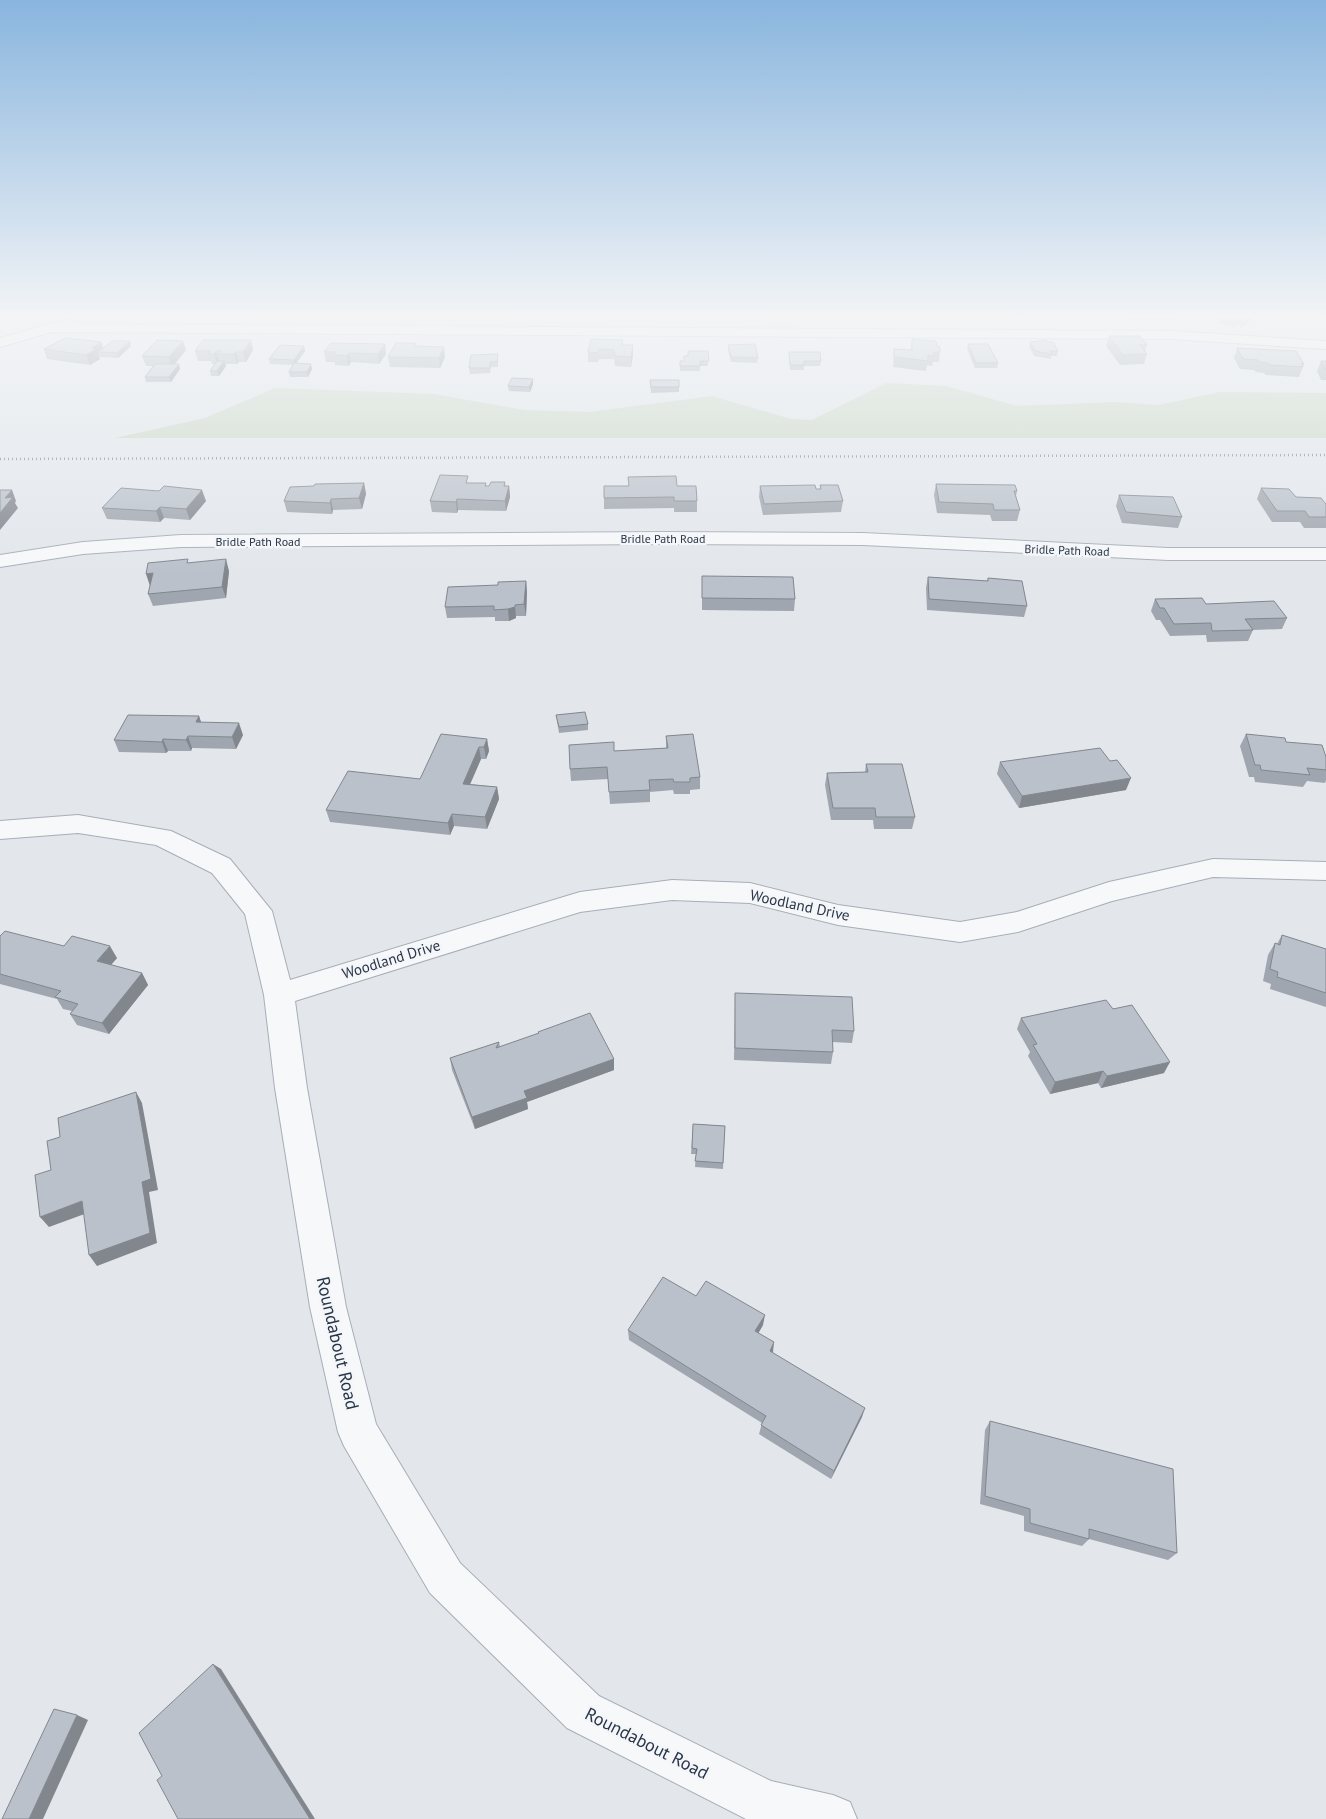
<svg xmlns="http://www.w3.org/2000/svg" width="1326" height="1819" font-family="'PT Sans',sans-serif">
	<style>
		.green { fill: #cad7c4 }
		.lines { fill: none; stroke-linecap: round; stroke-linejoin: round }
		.minor-casing { stroke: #a7aeb7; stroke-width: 2 }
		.minor { fill: #f7f8fa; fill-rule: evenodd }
		.rail { stroke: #7b8898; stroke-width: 2.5; stroke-dasharray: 1 3; stroke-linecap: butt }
		.wall { fill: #a0a6af }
		.shaded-wall { fill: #82878e }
		.building { fill: #bac1cb; stroke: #82878e }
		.labels { text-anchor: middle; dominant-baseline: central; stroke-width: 5; stroke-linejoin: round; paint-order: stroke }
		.far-street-label { font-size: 12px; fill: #293647; stroke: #f4f6f9 }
		.street-label { font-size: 15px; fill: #293647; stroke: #f4f6f9 }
		.near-street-label { font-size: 18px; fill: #293647; stroke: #f4f6f9 }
	</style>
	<rect width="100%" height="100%" fill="#e3e7ec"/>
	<!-- green -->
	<path class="green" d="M887,383L946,386L1017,406L1116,402L1158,405L1220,392L1326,393V438H115L205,418L275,388L434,394L524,410L590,412L712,396L791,419L812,420Z"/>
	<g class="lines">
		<!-- minor casing -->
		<g class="minor-casing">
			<g id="minor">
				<path d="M68,319L73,320L75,324L1170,331L1326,341V349L1170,339L52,332L0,347V338Z"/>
				<path d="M662,532L863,533L1168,548H1326V560H1168L863,545L662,544L181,547L83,554L0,567V555L83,542L181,535Z"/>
				<path d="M78,815L171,831L230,859L272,911L290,980L580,892L672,880L750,883L838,905L960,922L1017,912L1109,882L1213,859L1326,862V880L1213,877L1112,901L1018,932L960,942L838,925L750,903L672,900L580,912L295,1001L307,1088L346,1307L376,1424L460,1563L599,1696L771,1781L833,1795L850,1802L857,1819H746L567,1728L430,1593L344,1446L338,1432L310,1307L275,1088L264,995L245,914L212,873L156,845L78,833L0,839V821Z"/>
			</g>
		</g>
		<!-- minor -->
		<use href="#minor" class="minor"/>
		<!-- rail -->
		<path class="rail" d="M0,459L1326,455"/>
	</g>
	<!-- wall -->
	<g class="wall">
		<path d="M1132,318H1173L1172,320H1133Z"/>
		<path d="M1219,318H1254L1242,327L1237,325L1233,327L1218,323Z"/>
		<path d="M1109,336L1147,345L1145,352L1147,354L1144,364L1120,365L1106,346Z"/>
		<path d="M591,339L623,345L633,355L631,367L615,366L614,359H599L598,362H588V352Z"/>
		<path d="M912,339L937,346L940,352L939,362H933L932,366L927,365L926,371L893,367L894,349L911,350Z"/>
		<path d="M251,340L253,350L246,362H239L237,364H225L226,366L219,376H211L210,371L215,364H212L211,361H198L195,351Z"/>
		<path d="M101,342L103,348L131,346L118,358L100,357L99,355V356L100,359L90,365L47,359L44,349Z"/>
		<path d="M1030,342H1047L1058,351L1057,356H1051V359L1034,356L1029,347Z"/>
		<path d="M968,344L998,363L997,368H975L967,349Z"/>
		<path d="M728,345L758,358L757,363L731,362L728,350Z"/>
		<path d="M304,346L305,351L296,363L312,369L308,377H290L289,372L293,365L270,364L269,359Z"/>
		<path d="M417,346L445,357L440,368L390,367L388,357Z"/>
		<path d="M1237,348L1304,364L1303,367L1299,377L1266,375L1264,373L1256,372L1254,370L1240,369L1234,358Z"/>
		<path d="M186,350L175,364L180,369L171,382H146L145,377L153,366H146L142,356Z"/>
		<path d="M708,351V366H700V371H680V361H684L688,356Z"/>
		<path d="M324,352L386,354L379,364L351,362L349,366L335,365V362H326Z"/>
		<path d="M789,352L821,361L820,366H804V370H790Z"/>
		<path d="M498,354V367H491L490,373L470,374L469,368Z"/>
		<path d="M1321,361H1326V380H1321L1317,371Z"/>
		<path d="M533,379V384L530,392L509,391L508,386Z"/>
		<path d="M650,380H679V392L651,393Z"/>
		<path d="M505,482V486H509L510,497L506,511L458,510L457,513L432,512L430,501L469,483H486V486H489Z"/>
		<path d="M364,483L366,494L362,509L333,510L332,514L287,512L284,501L314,486Z"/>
		<path d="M936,484L1017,491L1016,496L1020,510L1017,521H992L990,515L937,513L934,495Z"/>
		<path d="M820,485L843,501L841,512L763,515L759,497L760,486L816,489H820Z"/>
		<path d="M604,486H677L697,501V512H674V508L604,509Z"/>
		<path d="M1261,488L1296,497L1326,504V528H1304L1300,522H1272L1257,499Z"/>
		<path d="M1119,495L1182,517L1178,528L1122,523L1116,506Z"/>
		<path d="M206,501L190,520L164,518L160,522L107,519L102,508Z"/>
		<path d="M189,563L229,571L226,598L153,606L148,594Z"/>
		<path d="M702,576L795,599L794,611L702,610Z"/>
		<path d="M928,577L987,581L988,578L1027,606L1024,617L927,610L926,588Z"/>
		<path d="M526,581L527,592L526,616H516V618L509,621H495V617L447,618L445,607L498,585Z"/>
		<path d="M1155,599L1206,604L1287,618L1282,629L1253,630L1248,641L1207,642L1206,635L1170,636L1160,620H1156L1151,611Z"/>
		<path d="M556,715L588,724V730L559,733Z"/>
		<path d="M199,716L201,722L243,735L236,749L192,748L191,751H168L166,753L119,752L114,740Z"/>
		<path d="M1246,734L1286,742L1326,757V780L1325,783L1307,781L1303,787L1255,782L1254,777H1249L1240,746Z"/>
		<path d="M666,736L700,777V789L690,790V794H674L673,790L650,792V802L610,804L608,779L571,781L570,769L614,751L666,748Z"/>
		<path d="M487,739L489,751L486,759H481L470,784L497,787L499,799L487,829L454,826L450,835L330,822L326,810L420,779Z"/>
		<path d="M1000,762L1126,790L1019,808L997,774Z"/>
		<path d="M866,764L915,817L912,829H874L873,820H831L825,785L827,773L865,772Z"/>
		<path d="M1282,935L1326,949V1007L1270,989L1271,984L1263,981L1268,955L1275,943L1277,944Z"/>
		<path d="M0,936L64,946L117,958L111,965L142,973L148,985L109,1034L77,1025L70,1014L72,1011L63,1009L57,999L0,984Z"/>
		<path d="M735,993L854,1031L852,1043L832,1042L833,1052L831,1064L734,1060Z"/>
		<path d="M1113,1009L1164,1073L1101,1088L1098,1083L1050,1094L1028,1056L1030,1052L1017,1029L1021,1018Z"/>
		<path d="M538,1032L614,1059V1070L527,1102L528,1109L475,1129L452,1070L450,1058L499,1042L500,1047L538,1034Z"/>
		<path d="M693,1124L725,1126L723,1169L695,1167L696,1154H691Z"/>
		<path d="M696,1296L763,1325L758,1333L774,1342L772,1353L862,1417L831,1479L759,1434L762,1423L629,1340L628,1330Z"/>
		<path d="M990,1421L1177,1553L1168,1560L1089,1539L1082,1546L1024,1531V1516L980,1504L985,1430Z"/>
	</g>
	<!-- shaded-wall -->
	<g class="shaded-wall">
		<path d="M1250,318H1254L1242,327L1244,322Z"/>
		<path d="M1238,320L1237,325L1233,327L1235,322Z"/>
		<path d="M251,340L253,350L246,362L243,352Z"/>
		<path d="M130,341L131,346L118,358L117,353Z"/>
		<path d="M183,341L186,350L172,367L169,357Z"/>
		<path d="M101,342L105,352H98L100,359L90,365L86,355L92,348Z"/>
		<path d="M385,344L386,354L379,364L378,354Z"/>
		<path d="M633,345V355L631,367V357Z"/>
		<path d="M304,346L305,351L295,365L294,360Z"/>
		<path d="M444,347L445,357L440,368L439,358Z"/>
		<path d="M216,351L219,361L217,364L214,354Z"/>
		<path d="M236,352L239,362L237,364L234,354Z"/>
		<path d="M349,353L351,362L349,366L347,356Z"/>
		<path d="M224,361L226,366L219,376L217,371Z"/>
		<path d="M179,364L180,369L171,382L169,377Z"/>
		<path d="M311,364L312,369L308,377L307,372Z"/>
		<path d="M533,379V384L530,392L529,387Z"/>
		<path d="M364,483L366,494L362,509L359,498Z"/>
		<path d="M509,486L510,497L506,511L505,501Z"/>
		<path d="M12,490L16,501L15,503L18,508L0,530V513L5,498Z"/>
		<path d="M202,490L206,501L190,520L186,509Z"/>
		<path d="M331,499L333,510L332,514L330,503Z"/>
		<path d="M457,499L458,510L457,513L456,502Z"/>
		<path d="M160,507L164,518L160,522L156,511Z"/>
		<path d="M226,559L229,571L226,598L222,587Z"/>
		<path d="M153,573L150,586L146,574Z"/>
		<path d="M526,581L527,592L526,616L524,604Z"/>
		<path d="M515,605L516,618L509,621L508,609Z"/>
		<path d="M199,716L203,728L196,722Z"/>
		<path d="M239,723L243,735L236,749L232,737Z"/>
		<path d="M188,736L192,748L191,751L186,740Z"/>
		<path d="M163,739L168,751L166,753L162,742Z"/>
		<path d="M487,739L489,751L486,759L484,747Z"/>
		<path d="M479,747L481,759L465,796L463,784Z"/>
		<path d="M1131,778L1126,790L1019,808L1022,796Z"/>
		<path d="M497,787L499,799L487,829L485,817Z"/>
		<path d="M452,814L454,826L450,835L448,823Z"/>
		<path d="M110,946L117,958L104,973L97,961Z"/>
		<path d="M142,973L148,985L109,1034L102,1023Z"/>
		<path d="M614,1059V1070L527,1102L528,1109L475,1129L472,1117L524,1091Z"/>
		<path d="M1170,1062L1164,1073L1101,1088L1107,1076Z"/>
		<path d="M1103,1071L1098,1083L1050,1094L1055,1082Z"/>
		<path d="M136,1092L142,1103L158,1190L149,1192L157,1243L97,1266L89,1255L142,1182Z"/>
		<path d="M82,1201L90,1212L49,1227L40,1217Z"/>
		<path d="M765,1315L763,1325L754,1341L755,1331Z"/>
		<path d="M774,1342L773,1352L768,1361L770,1351Z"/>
		<path d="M865,1408L862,1417L831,1479L834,1471Z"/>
		<path d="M213,1664L221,1669L315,1819H310Z"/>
		<path d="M77,1715L88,1720L43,1819H29Z"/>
	</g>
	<!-- building -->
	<g class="building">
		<path d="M1219,318H1250L1244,322L1238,320L1235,322Z"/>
		<path d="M1109,336H1140L1147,345H1140L1147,354L1123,355Z"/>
		<path d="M65,338L101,342L92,348L96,349L86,355L44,349Z"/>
		<path d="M591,339L623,340L622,345H633L631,357L615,356L614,350L599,349L598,353L588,352Z"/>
		<path d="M912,339L936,341L937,346L940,347V352H934V356L928,355V361L894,357V349L912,350Z"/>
		<path d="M157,340L183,341L169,357L142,356Z"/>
		<path d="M203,340H251L243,352H236L234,354H218L221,351H216L214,354H209L210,351H195Z"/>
		<path d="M1046,340L1047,342H1053L1058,351H1050L1052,354L1035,351L1030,342Z"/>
		<path d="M112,341H130L117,353L98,352Z"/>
		<path d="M331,343L385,344L378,354L349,353L347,356L333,355L336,352H324Z"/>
		<path d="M396,343H416L414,346L444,347L439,358L388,357Z"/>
		<path d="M755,344L758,358L731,357L728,345Z"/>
		<path d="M968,344H988L998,363H976Z"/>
		<path d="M280,345L304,346L294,360L269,359Z"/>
		<path d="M1237,348L1296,351L1304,364H1301L1303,367L1270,365L1268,363L1259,362L1258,360L1243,359Z"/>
		<path d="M688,351H708L709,361H700V366H680V361H684V356H688Z"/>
		<path d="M789,352H820L821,361H804V365H790Z"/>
		<path d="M498,354L497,362H490V368H469L471,355Z"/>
		<path d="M217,361H224L217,371H210Z"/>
		<path d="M1321,361H1326V370Z"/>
		<path d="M294,363L311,364L307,372H289Z"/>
		<path d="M155,364H179L169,377H145Z"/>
		<path d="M512,378L533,379L529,387L508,386Z"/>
		<path d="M650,380H679V387H651Z"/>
		<path d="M440,475L468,476L466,483H486L485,486H489L491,482H505L504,486H509L505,501L457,499L456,502L430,501Z"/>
		<path d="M676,476L677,486H696L697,501H674V497L604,498V486H629L628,477Z"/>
		<path d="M364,483L359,498L331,499L330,503L284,501L290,487L314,486L315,484Z"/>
		<path d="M936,484L1015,485L1017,491H1014L1020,510H994L993,504L939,502Z"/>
		<path d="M815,485L816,489H821L820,485H838L843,501L764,504L760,486Z"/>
		<path d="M164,486L202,490L186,509L160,507L156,511L102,508L121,488L159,491Z"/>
		<path d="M1261,488L1289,489L1296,497L1321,498L1326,504V517H1309L1305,511H1277Z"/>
		<path d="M0,490H12L5,498L13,497L0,513Z"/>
		<path d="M1119,495L1173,497L1182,517L1126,512Z"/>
		<path d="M188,559L187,563L226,559L222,587L148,594L153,573L146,574L148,563Z"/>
		<path d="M702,576L793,577L795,599L702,598Z"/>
		<path d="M928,577L988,581V578L1022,581L1027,606L929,599Z"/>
		<path d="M526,581L524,604L515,605V607L508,609L494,610V606L445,607L448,587L498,585V582Z"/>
		<path d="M1202,598L1206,604L1274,601L1287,618L1245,619L1253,630L1212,631L1211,623L1174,624L1164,608H1160L1155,599Z"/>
		<path d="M585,712L588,724L559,727L556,715Z"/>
		<path d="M128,715L199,716L196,722L239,723L232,737L188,736L186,740L163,739L162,742L114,740Z"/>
		<path d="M441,734L487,739L484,747H479L463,784L497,787L485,817L452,814L448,823L326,810L348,771L420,779Z"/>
		<path d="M693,734L700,777L690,778V782H674L673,779L649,780L650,790L609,792L607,767L570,769L569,745L614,742V751L668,748L666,736Z"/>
		<path d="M1246,734L1285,738L1286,742L1322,745L1326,757V770L1307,768L1310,775L1261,770L1260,765H1255Z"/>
		<path d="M1100,748L1110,761L1117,760L1131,778L1022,796L1000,762Z"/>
		<path d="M866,764H902L915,817H876L875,808H833L827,773L868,772Z"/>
		<path d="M5,931L64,946L72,936L110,946L97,961L142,973L102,1023L70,1014L78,1004L55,997L61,991L0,974V936Z"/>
		<path d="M1282,935L1326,949V993L1277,977L1278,972L1270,969L1275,943L1280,945Z"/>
		<path d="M735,993L852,997L854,1031L832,1030L833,1052L735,1048Z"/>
		<path d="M1106,1000L1113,1009L1132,1005L1170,1062L1107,1076L1103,1071L1055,1082L1033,1045L1037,1044L1021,1018Z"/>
		<path d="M590,1013L614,1059L524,1091L527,1098L472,1117L450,1058L499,1042L496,1048L539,1033L538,1032Z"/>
		<path d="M136,1092L151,1179L142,1182L150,1233L89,1255L82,1201L40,1217L35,1175L51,1170L47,1141L60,1137L58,1118Z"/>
		<path d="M693,1124L725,1126L723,1163L695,1161L697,1149L692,1148Z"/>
		<path d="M663,1277L696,1296L706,1281L765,1315L755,1331L774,1342L770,1351L865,1408L834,1471L761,1425L766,1416L628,1330Z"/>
		<path d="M990,1421L1173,1469L1177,1553L1089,1529V1539L1030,1523V1509L985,1496Z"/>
		<path d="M213,1664L310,1819H178L157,1780L162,1776L139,1733Z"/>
		<path d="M54,1709L77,1715L29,1819H2Z"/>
	</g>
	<!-- sky -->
	<linearGradient id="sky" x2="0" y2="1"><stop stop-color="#89b5de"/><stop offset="0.55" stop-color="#f2f4f6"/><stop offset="1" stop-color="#f2f4f6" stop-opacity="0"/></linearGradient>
	<rect width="1326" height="573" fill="url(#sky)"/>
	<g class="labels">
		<!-- far-street labels -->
		<g class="far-street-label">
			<text x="663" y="538">Bridle Path Road</text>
			<text x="258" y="541">Bridle Path Road</text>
			<text transform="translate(1067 550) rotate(2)">Bridle Path Road</text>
		</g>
		<!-- street labels -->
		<g class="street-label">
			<text transform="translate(800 905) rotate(12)">Woodland Drive</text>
			<text transform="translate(391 959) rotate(-17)">Woodland Drive</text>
		</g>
		<!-- near-street labels -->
		<g class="near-street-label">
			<text transform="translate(338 1343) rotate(77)">Roundabout Road</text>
			<text transform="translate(647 1743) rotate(27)">Roundabout Road</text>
		</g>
	</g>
</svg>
